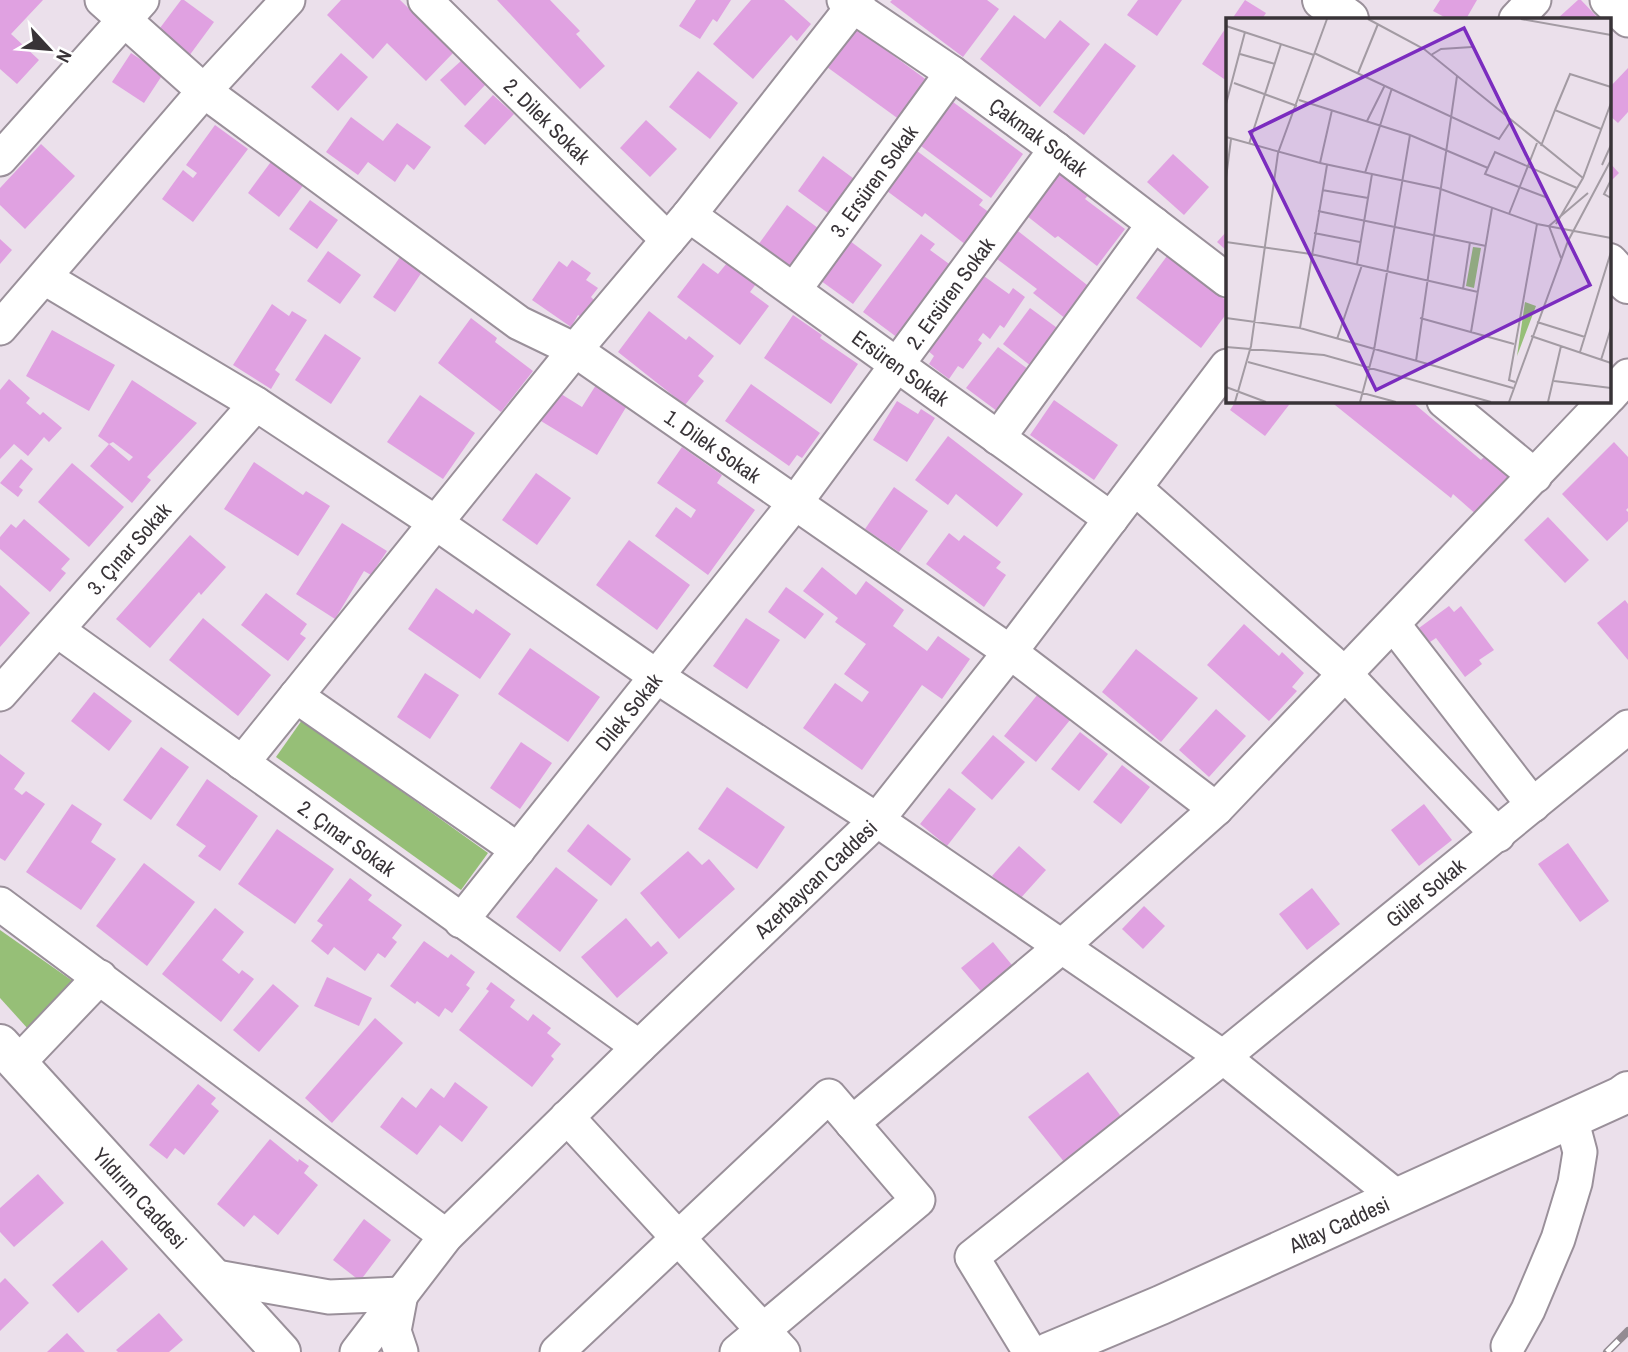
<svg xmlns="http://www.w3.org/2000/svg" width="1628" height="1352" font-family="'Archivo Narrow',sans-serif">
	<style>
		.green { fill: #96bf77 }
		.building { fill: #e0a1e1 }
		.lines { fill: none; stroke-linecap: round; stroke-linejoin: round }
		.minor-casing { stroke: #9a909a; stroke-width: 37 }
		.tertiary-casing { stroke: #9a909a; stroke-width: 42 }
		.secondary-casing { stroke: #9a909a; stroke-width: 42 }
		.minor { stroke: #fff; stroke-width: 33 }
		.tertiary { stroke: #fff; stroke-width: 38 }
		.secondary { stroke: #fff; stroke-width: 38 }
		.rail-casing { stroke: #938b92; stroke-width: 8 }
		.rail { stroke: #fff; stroke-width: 5; stroke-dasharray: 16; stroke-linecap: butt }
		.labels { text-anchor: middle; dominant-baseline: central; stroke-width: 7; stroke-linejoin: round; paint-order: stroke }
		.street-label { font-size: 21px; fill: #383337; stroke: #fff }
		.inset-road { fill: none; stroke: #a39ba3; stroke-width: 2 }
		.view { fill: #7b2cbf; fill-opacity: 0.15; stroke: #7b2cbf; stroke-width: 3.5 }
		.inset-edge { fill: none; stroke: #383337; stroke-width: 3.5 }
	</style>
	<rect width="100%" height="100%" fill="#ebe0eb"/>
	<!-- green -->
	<g class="green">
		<path d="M302,720L488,853L461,890L276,757Z"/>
		<path d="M0,930L74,982L29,1030L0,998Z"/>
	</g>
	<!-- building -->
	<g class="building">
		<path d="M0,0H43L11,34L39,60L17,84L0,69Z"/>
		<path d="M181,0H184L214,22L189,56L157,32Z"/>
		<path d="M341,0H400L454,52L426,81L387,43L373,59L327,15Z"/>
		<path d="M497,0H550L580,31L576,34L605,66L580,89Z"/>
		<path d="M696,0H731L717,22L713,19L700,39L679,26Z"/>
		<path d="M751,0H784L811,24L797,41L791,35L753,79L713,44Z"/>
		<path d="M892,0H987L999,9L963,57L890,2Z"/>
		<path d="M1138,0H1182L1157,36L1127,15Z"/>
		<path d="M1245,0L1266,13L1262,19H1232Z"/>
		<path d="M1440,0H1477L1466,19H1448L1433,11Z"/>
		<path d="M1578,0H1581L1599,19H1557Z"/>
		<path d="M1014,15L1045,39L1060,20L1090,44L1040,107L980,59Z"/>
		<path d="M1227,26V81L1202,64Z"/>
		<path d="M856,28L928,81L900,120L827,67Z"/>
		<path d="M1105,43L1136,66L1084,135L1053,112Z"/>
		<path d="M131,53L163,74L144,103L112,82Z"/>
		<path d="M341,53L368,77L338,111L311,87Z"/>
		<path d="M462,60L486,84L465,106L440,80Z"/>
		<path d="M1628,68V112L1618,123L1609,115V88Z"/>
		<path d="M698,71L738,103L710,139L669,107Z"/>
		<path d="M493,95L514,114L485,145L464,126Z"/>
		<path d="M953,102L1023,154L991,198L921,146Z"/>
		<path d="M351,117L383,141L397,123L431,147L414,170L407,164L395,182L368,162L358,175L326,152Z"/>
		<path d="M646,120L677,149L650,177L620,148Z"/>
		<path d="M215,125L248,149L193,222L162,199L183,170L193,178L197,173L186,165Z"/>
		<path d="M41,144L75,176L25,229L0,205V188Z"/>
		<path d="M917,151L983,200L979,205L990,213L966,245L925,213L922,217L887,191Z"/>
		<path d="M1173,154L1209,187L1184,215L1147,182Z"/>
		<path d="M823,156L857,181L832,216L798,191Z"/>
		<path d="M273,159L305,183L279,217L248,193Z"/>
		<path d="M1609,162L1619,173L1609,183Z"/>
		<path d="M1060,171L1090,193L1085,199L1125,229L1097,266L1058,236L1055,238L1027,216Z"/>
		<path d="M310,200L338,220L317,249L289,229Z"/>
		<path d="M787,205L822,231L793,271L758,245Z"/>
		<path d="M1014,228L1091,288L1066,319L1033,293L1037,289L993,256Z"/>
		<path d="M1227,231V251L1217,242Z"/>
		<path d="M921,234L935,244L930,250L952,266L898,338L863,312Z"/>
		<path d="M846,238L882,265L853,304L817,278Z"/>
		<path d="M0,239L12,250L0,264Z"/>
		<path d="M328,251L361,275L340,304L307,281Z"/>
		<path d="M404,251L426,266L395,312L373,297Z"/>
		<path d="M1167,256L1227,301V313L1201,348L1136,298Z"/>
		<path d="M572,260L591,273L586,280L598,288L591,297L595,301L583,318L578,315L571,327L532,300L559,261L567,267Z"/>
		<path d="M703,263L718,274L727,263L756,284L750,292L769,306L740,345L677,297Z"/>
		<path d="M981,274L1009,294L1013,288L1025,297L1004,328L1000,325L990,339L983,333L978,340L982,343L963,369L958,366L949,379L929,364L934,356L927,350Z"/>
		<path d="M272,304L289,316L292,311L307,320L275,370L280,374L271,389L233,365Z"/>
		<path d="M1030,308L1064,333L1036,370L1003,344Z"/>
		<path d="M649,311L686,340L689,336L714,356L698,376L704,381L685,405L618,352Z"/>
		<path d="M793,315L822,335L820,338L858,364L831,404L764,358Z"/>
		<path d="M471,318L497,338L495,342L533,371L501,412L438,363Z"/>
		<path d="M52,330L115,365L89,411L26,376Z"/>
		<path d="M325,334L361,358L331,404L295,380Z"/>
		<path d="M998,347L1032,372L1001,414L966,388Z"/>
		<path d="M9,379L30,398L26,403L40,415L43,412L62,428L49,442L44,437L28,456L14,444L0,459V390Z"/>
		<path d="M132,380L197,423L147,477L151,480L132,503L90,466L109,444L129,461L133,457L113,442L109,444L98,436Z"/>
		<path d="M751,384L820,433L802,458L797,455L789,466L725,421Z"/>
		<path d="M596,385L628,404L597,455L536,418L553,389L582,407Z"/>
		<path d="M420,395L475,433L443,479L387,442Z"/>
		<path d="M1054,400L1118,445L1094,480L1030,435Z"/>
		<path d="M897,401L918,414L921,409L935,418L907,462L873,440Z"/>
		<path d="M1236,401H1292L1265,436L1230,410Z"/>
		<path d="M1330,401H1411L1481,460L1485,456L1511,477L1478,516L1453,494L1451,498Z"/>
		<path d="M948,436L1023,494L997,527L956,494L948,505L915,480Z"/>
		<path d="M1614,442L1628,457V508L1626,510L1628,512V521L1607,541L1562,494Z"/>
		<path d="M682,447L722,475L717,483L755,510L708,575L655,536L676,507L691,518L696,510L657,483Z"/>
		<path d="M21,459L33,469L19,487L23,490L18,497L0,483Z"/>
		<path d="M254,462L303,495L306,491L330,506L298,556L224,509Z"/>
		<path d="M72,463L124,507L89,547L38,502Z"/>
		<path d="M536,473L571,498L537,545L502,520Z"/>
		<path d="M894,487L928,511L899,552L865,529Z"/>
		<path d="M1548,517L1589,560L1565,583L1524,540Z"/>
		<path d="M24,519L70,559L61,569L66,573L50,592L0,549V537L11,524L16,528Z"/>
		<path d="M342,523L387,551L371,575L364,571L335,619L296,594Z"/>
		<path d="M949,533L959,541L964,535L1001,562L996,568L1006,575L984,607L926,564Z"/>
		<path d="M190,535L226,567L201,595L199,592L150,648L116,619Z"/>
		<path d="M629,540L690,585L657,630L596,585Z"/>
		<path d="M822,567L856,595L866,581L904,610L893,626L927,651L938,636L970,659L942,699L922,685L862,770L803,728L835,683L862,702L869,692L844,674L866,644L835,622L838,618L803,591Z"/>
		<path d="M0,585L30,613L0,647Z"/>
		<path d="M786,587L824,614L805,639L768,612Z"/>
		<path d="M436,588L473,614L476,609L511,634L480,679L408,629Z"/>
		<path d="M266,593L307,624L300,634L306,638L288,661L241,625Z"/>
		<path d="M1625,600L1628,604V660L1597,623Z"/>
		<path d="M1449,606L1454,612L1461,606L1494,650L1479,660L1482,664L1465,677L1436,638L1430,642L1419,628Z"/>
		<path d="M203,618L271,675L238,716L169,660Z"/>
		<path d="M746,618L780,640L747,689L713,666Z"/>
		<path d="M1244,624L1279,656L1282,652L1304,673L1292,687L1297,691L1269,721L1207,665Z"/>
		<path d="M530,648L600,697L568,742L498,694Z"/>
		<path d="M1136,649L1198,698L1161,742L1102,692Z"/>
		<path d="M425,673L459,695L430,739L397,717Z"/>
		<path d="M94,692L132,721L109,751L71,721Z"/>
		<path d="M1038,694L1070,720L1036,762L1004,736Z"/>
		<path d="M1216,709L1246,736L1209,777L1179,750Z"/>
		<path d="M1080,732L1108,754L1079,791L1051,769Z"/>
		<path d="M993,735L1025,762L992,800L961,773Z"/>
		<path d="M521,742L552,763L520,809L490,788Z"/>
		<path d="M161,747L189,767L151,820L123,800Z"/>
		<path d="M0,754L25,773L14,789L22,795L26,791L45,804L5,861L0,858Z"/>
		<path d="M1122,765L1150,787L1121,824L1093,802Z"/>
		<path d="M207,779L258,816L220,871L198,856L206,846L176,825Z"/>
		<path d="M727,787L785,827L757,869L698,829Z"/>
		<path d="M949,788L976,809L947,846L920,824Z"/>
		<path d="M72,804L102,824L91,842L116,859L81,910L26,872Z"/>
		<path d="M1424,804L1452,840L1419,866L1391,830Z"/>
		<path d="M588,824L631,859L611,886L567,851Z"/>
		<path d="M277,829L334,869L295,924L238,884Z"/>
		<path d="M1568,843L1609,901L1580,922L1538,864Z"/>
		<path d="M1019,846L1046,870L1019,900L992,876Z"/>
		<path d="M688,851L702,865L709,859L735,889L679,939L640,893Z"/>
		<path d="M144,863L195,902L147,966L96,926Z"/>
		<path d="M556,867L598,900L560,952L516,917Z"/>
		<path d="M350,878L372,895L368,900L402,925L392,938L397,942L385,958L378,953L365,971L334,947L328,955L311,941L323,925L317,921Z"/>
		<path d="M1312,888L1340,924L1307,950L1279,914Z"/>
		<path d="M1144,906L1165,926L1143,949L1122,929Z"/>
		<path d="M215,908L244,932L222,960L239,974L242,970L254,979L221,1022L162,974Z"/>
		<path d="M626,918L651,947L658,941L668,953L617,998L581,957Z"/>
		<path d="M424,941L448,958L451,954L475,972L466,985L470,988L452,1013L445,1008L439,1017L417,1001L415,1004L390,986Z"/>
		<path d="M993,942L1016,970L985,996L961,968Z"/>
		<path d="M327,977L372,998L359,1026L314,1006Z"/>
		<path d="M491,982L515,1000L510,1007L528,1021L533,1014L551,1028L547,1033L561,1044L551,1056L554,1059L532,1087L459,1030L489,991L486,989Z"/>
		<path d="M273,984L299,1006L259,1052L233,1030Z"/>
		<path d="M375,1018L403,1043L332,1123L305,1098Z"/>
		<path d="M1088,1072L1123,1119L1065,1163L1028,1117Z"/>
		<path d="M455,1082L488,1107L462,1142L440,1125L417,1155L380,1127L402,1097L416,1108L431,1088L444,1098Z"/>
		<path d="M198,1084L216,1098L211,1104L219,1111L184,1155L175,1148L167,1159L149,1145Z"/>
		<path d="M270,1139L298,1162L299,1159L309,1166L304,1173L318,1185L278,1235L254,1215L244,1227L217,1204Z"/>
		<path d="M38,1174L64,1203L14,1247L0,1232V1208Z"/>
		<path d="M364,1219L391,1240L360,1281L333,1260Z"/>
		<path d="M102,1240L128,1269L78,1313L52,1285Z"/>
		<path d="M5,1278L29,1303L0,1331V1283Z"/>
		<path d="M159,1313L183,1340L169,1352H118L116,1350Z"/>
		<path d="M67,1333L85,1352H47Z"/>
	</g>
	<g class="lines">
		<!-- minor casing -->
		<g class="minor-casing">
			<g id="minor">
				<path id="s1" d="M102,0L204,91L519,323L575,350L1010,652L1216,809"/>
				<path id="s2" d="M425,0L668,240"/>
				<path id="s3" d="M844,0L952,73L1056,149L1227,280"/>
				<path d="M1607,0L1628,20"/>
				<path d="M1516,19L1534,0"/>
				<path d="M0,159L142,0"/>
				<path id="s4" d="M689,215L1111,519"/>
				<path d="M45,278L256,404L436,523L656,676L877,820L1223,1057L1397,1197"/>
				<path id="s5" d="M794,290L952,73"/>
				<path d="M0,328L204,91L288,0"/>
				<path d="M1609,397L1628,376"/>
				<path d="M1444,401L1535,476"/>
				<path d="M998,438L1154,224"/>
				<path d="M1135,488L1345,674L1498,835"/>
				<path d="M1393,624L1533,805"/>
				<path id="s6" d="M57,630L639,1047"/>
				<path id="s7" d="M0,694L256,404"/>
				<path d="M296,696L518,850"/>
				<path d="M242,763L575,350L689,215L858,0"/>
				<path d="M0,904L446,1236"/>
				<path id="s8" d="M461,921L795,503L1056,149"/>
				<path d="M18,1063L100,977"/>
				<path d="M567,1117L783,1352"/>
				<path d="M852,1123L1061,947L1216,809L1605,401"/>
				<path d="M211,1276L329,1297L401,1294L394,1331L401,1352"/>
				<path d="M1508,1346L1528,1310L1558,1239L1575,1183L1580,1152L1571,1118"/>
				<path id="s9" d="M357,1352L446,1236L639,1047L877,820L1010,652L1227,366"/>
				<path d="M557,1352L829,1096L918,1200L737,1352"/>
				<path id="s10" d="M1030,1352L972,1257L1223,1057L1628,727"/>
			</g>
		</g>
		<!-- tertiary casing -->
		<g class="tertiary-casing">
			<g id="tertiary">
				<path id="s11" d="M1049,1352L1161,1305L1621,1096L1628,1091"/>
			</g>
		</g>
		<!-- secondary casing -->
		<g class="secondary-casing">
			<g id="secondary">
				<path d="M1322,0L1349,19"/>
				<path d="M1609,263L1628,284"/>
				<path id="s12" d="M0,1044L281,1352"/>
			</g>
		</g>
		<!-- minor -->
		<use href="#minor" class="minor"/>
		<!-- tertiary -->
		<use href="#tertiary" class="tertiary"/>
		<!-- secondary -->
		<use href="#secondary" class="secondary"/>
		<!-- rail casing -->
		<g class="rail-casing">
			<path id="rail" d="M1607,1352L1628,1331"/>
		</g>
		<!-- rail -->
		<use href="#rail" class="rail"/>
	</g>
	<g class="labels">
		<!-- street labels -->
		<g class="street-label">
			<text stroke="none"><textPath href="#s2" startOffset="172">2. Dilek Sokak</textPath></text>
			<text stroke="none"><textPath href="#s3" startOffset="238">Çakmak Sokak</textPath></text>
			<text stroke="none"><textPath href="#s5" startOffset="135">3. Ersüren Sokak</textPath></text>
			<text stroke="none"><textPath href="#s8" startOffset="796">2. Ersüren Sokak</textPath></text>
			<text stroke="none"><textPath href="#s4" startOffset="261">Ersüren Sokak</textPath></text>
			<text stroke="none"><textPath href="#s1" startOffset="758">1. Dilek Sokak</textPath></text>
			<text stroke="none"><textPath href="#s7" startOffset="194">3. Çınar Sokak</textPath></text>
			<text stroke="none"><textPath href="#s8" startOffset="268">Dilek Sokak</textPath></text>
			<text stroke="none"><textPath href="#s6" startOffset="357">2. Çınar Sokak</textPath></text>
			<text stroke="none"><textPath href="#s9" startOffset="660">Azerbaycan Caddesi</textPath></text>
			<text stroke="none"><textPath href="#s10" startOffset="693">Güler Sokak</textPath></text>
			<text stroke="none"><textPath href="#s12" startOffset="208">Yıldırım Caddesi</textPath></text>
			<text stroke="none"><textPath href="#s11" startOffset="317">Altay Caddesi</textPath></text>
		</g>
	</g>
	<!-- overview -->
	<g transform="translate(1226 18)">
		<rect width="385" height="385" fill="#ebe0eb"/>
		<path d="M247,229L255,230L248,270L240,268ZM299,284L310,288L291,338Z" fill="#96bf77"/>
		<path class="inset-road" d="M142,1L198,31L357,160M295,1L385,17M0,8L88,37M88,35L273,121L285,103M14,36L49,46M205,37L215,31L246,29M132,55L152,6M8,65L71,88M73,82L184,117L262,150M0,86L19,14M329,92L344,56L385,69M141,103L159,67M0,119L94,145L212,170L311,206L385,220M23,126L55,26M315,128L329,92L375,111M94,145L106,92M376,147L385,127M139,155L166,70M0,160L5,121M385,162L378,176L385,180M96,172L142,180M322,180L259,156L269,134L351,170M92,193L260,228M283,196L311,125M330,206L357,160L385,85M88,215L134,224M0,224L85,236L252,274M335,240L323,208L362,175M131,246L146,156M237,271L244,224M0,300L74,310L287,370M194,300L288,326M311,304L359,319M74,310L101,147M245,314L266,190M305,318L385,345M111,321L136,247M0,329L98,337L265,384M354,334L385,234M375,342L385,310M190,343L231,58M22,344L170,384M328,363L385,370M289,364L283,362L311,206M0,369L40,384M9,384L25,328L52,135L101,1M134,384L148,332L184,117M283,384L342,223L385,142M322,384L335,328"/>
		<path class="view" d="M238,10L364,267L150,372L24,114Z"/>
		<rect width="385" height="385" class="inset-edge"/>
	</g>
	<!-- north arrow -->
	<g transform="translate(49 49) rotate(116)" stroke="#ffffff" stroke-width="5" paint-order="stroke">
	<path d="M0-5L12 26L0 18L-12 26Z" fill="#383337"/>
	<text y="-10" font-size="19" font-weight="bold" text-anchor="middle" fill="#383337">N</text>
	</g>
</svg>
